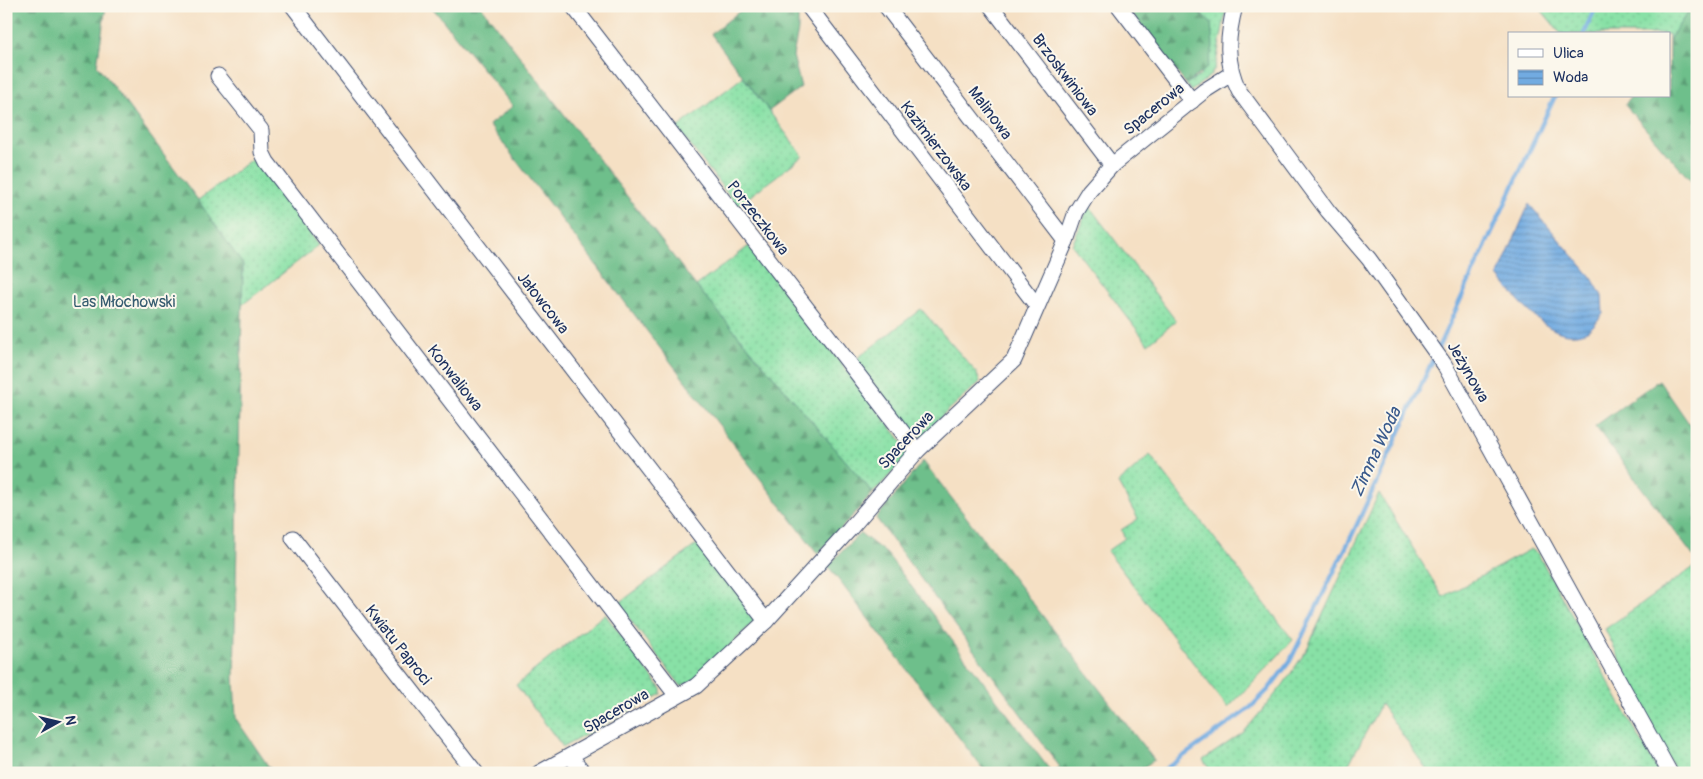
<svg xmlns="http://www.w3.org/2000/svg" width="1703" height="779" font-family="Pangolin,sans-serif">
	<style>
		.grass { fill: url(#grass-dots); stroke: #528882 }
		.forest { fill: url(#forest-firs); stroke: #447774 }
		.water { fill: url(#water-rules); stroke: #466da0 }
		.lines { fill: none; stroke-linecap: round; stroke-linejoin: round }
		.stream { stroke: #72abe1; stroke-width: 4.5 }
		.street-casing { stroke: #3c4a6d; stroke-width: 17 }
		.street { stroke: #fff; stroke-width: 15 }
		.labels { text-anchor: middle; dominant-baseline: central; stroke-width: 4; stroke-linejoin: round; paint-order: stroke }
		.street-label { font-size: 16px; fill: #1b2f5e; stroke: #fbf7ec }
		.park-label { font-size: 16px; fill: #365c70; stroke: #fbf7ec }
		.water-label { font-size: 18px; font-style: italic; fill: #395a8c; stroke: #fbf7ec }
	</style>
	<defs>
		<pattern id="grass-dots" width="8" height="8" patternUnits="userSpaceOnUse" patternTransform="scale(1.25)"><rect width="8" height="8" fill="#88e1a6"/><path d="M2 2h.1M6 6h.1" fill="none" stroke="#75c191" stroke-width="1.8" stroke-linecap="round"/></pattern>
		<pattern id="forest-firs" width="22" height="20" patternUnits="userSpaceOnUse" patternTransform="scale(1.25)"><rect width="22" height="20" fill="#6ebf8b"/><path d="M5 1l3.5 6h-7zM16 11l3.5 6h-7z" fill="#5a9c75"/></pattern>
		<pattern id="water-rules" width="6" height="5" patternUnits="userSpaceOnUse" patternTransform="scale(1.25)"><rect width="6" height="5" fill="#72abe1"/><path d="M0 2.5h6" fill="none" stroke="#5d8cba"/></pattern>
	</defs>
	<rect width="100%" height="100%" fill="#fbf7ec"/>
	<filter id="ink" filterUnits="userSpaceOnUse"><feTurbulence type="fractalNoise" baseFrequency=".02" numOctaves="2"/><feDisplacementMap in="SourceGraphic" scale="10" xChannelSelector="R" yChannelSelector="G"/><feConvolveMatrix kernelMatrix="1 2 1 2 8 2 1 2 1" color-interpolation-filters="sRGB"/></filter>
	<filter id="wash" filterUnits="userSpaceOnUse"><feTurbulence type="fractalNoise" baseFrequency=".0096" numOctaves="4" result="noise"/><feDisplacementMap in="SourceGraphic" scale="20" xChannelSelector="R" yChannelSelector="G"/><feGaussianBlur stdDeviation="1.12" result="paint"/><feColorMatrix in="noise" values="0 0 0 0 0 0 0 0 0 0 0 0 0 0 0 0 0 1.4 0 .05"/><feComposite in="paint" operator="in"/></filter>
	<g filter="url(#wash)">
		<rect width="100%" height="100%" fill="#f5e0c4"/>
		<!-- grass -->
		<g class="grass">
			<path d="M1190,6H1227L1215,68L1210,76L1191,91L1186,84L1201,75L1206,18Z"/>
			<path d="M1538,6H1692L1669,40V34H1561Z"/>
			<path d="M743,77L803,156L737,206L677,128Z"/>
			<path d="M253,158L319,245L242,305L243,265L197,201Z"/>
			<path d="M1089,206L1176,321L1148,344L1072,245Z"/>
			<path d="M749,246L907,448L908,456L873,493L696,286Z"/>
			<path d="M921,309L976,372L980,382L942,416L924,437L914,435L855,360Z"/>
			<path d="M1150,455L1293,640L1228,708L1107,551L1125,538L1121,530L1138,519L1118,483Z"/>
			<path d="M1379,493L1443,597L1531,549L1538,554L1659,773H1429L1381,704L1344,773H1212L1203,760L1244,732L1283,685L1306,651Z"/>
			<path d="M700,542L757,619L694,680L681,686L618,604Z"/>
			<path d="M1697,565V773H1676L1605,629Z"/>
			<path d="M605,614L661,689V694L563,747L516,685Z"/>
		</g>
		<!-- forest -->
		<g class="forest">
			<path d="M6,6H106L97,65L198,200L243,265L234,678L236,719L273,773H6Z"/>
			<path d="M431,6H481L696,286L873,493L818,554L489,125L513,106Z"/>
			<path d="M746,6H795L798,15V30L793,56L801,87L769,111L711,34Z"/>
			<path d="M1126,6H1190L1211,23L1213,47L1207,68L1186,84Z"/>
			<path d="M1692,6H1697V188L1625,105L1631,96H1669V40Z"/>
			<path d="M1659,380L1697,435V561L1595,426Z"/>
			<path d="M923,461L1154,760L1135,773H1053L1060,767L876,518Z"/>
			<path d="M860,533L887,554L1052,773H986L828,566Z"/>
		</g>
		<!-- water -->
		<path class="water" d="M1529,204L1592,278L1602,296L1603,314C1598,319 1593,328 1587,331C1551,347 1518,299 1498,276Z"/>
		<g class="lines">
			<!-- stream -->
			<g class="stream">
				<path d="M1584,34L1596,6"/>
				<path d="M1438,348L1555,96"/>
				<path d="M1160,773L1250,708L1268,690L1290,661L1353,533L1435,355"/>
			</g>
		</g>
	</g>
	<g filter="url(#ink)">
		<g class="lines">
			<!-- street casing -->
			<g class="street-casing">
				<g id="street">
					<path d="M293,6L766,621"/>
					<path d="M573,6L917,451"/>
					<path d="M808,6L1037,306"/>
					<path d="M886,6L1066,241"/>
					<path d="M991,6L1112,165"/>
					<path d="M1119,6L1192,101"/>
					<path d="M1235,6C1227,36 1225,63 1239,91L1328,211L1369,259L1444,364L1670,773"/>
					<path d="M218,76L261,130L262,152L267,162L677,696"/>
					<path d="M293,538L476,773"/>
					<path d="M571,757L584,773"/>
					<path d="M539,773L696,686L766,621L849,530L917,451L1014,360L1066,241L1076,212L1089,191L1112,165L1204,91L1231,74"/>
				</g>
			</g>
			<!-- street -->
			<use href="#street" class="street"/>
		</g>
	</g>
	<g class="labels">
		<!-- street labels -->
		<g class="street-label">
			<text transform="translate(1065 75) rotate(53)">Brzoskwiniowa</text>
			<text transform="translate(1154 109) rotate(-39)">Spacerowa</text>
			<text transform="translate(990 113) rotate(53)">Malinowa</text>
			<text transform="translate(936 146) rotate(53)">Kazimierzowska</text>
			<text transform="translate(758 218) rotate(52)">Porzeczkowa</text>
			<text transform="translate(543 303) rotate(52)">Jałowcowa</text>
			<text transform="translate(1468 372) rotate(60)">Jeżynowa</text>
			<text transform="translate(455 378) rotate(52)">Konwaliowa</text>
			<text transform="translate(906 440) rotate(-47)">Spacerowa</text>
			<text transform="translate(398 645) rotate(52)">Kwiatu Paproci</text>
			<text transform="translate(616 711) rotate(-30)">Spacerowa</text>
		</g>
		<!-- park labels -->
		<g class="park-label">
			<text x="124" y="302">Las Młochowski</text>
		</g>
		<!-- water labels -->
		<g class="water-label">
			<text transform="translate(1376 452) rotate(-65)">Zimna Woda</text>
		</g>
	</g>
	<!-- margin -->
	<rect width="1703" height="779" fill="none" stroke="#fbf7ec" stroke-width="25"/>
	<!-- legend -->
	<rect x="1508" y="32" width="162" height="65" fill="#fbf7ec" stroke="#a1a7b3"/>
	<rect x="1518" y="49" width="25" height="8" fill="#ffffff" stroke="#a1a7b3"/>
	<text x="1553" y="58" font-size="15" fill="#1b2f5e">Ulica</text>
	<rect x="1518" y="70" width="25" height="15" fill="url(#water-rules)" stroke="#a1a7b3"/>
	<text x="1553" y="82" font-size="15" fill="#1b2f5e">Woda</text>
	<!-- north arrow -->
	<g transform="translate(58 722) rotate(82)" stroke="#fbf7ec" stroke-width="4" paint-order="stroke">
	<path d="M0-4L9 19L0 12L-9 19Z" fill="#1b2f5e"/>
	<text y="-8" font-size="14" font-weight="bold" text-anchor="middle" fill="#1b2f5e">N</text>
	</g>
</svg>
